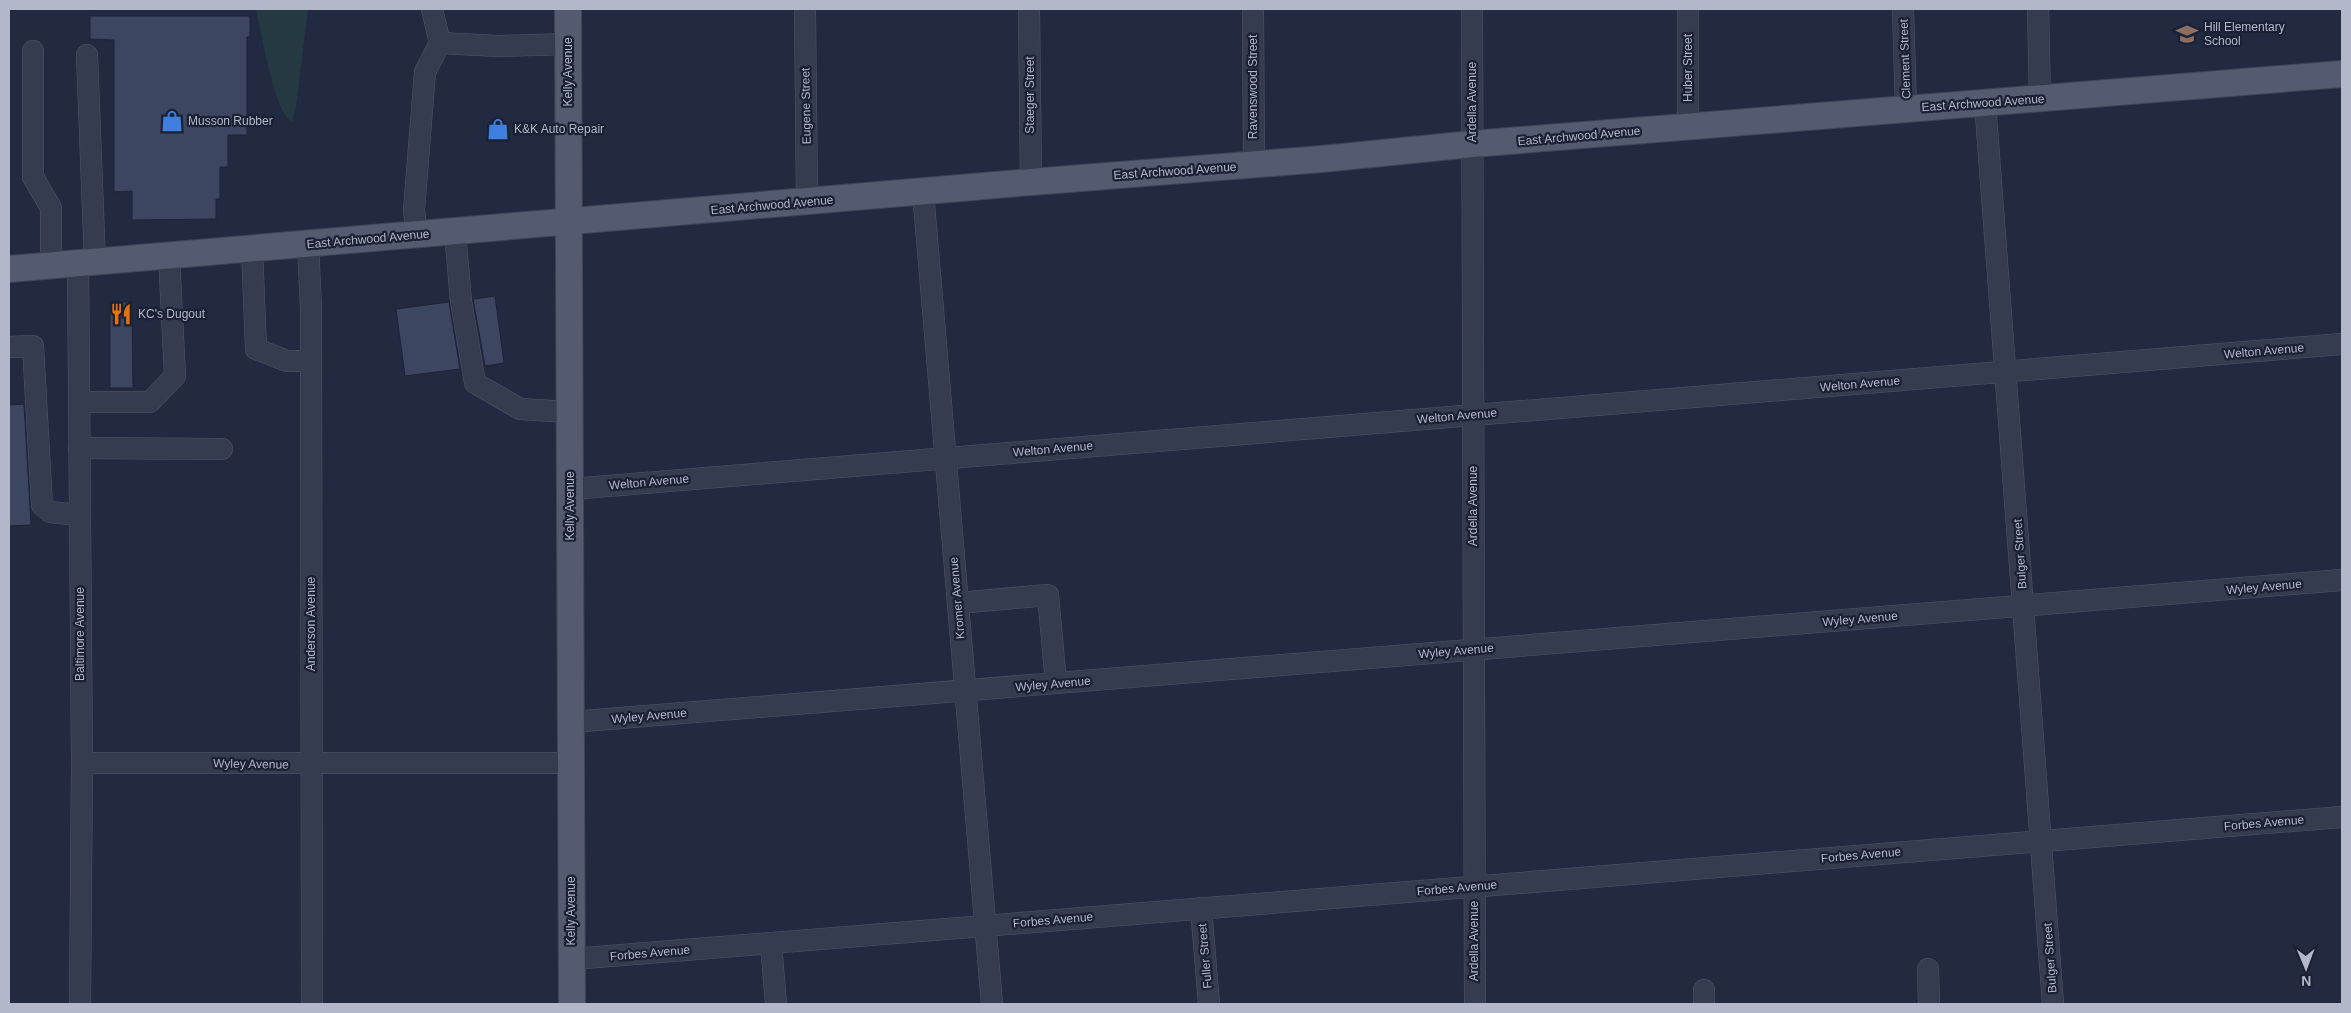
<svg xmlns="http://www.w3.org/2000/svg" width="2351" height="1013" font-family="Helvetica,sans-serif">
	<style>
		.green { fill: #243941 }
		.building { fill: #3d4660; stroke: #1d2336 }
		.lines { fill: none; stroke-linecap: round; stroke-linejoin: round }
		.minor-casing { stroke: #51576a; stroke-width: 22 }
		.major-casing { stroke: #3f4558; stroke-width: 28 }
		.minor { stroke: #363c4f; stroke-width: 21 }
		.major { stroke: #545b70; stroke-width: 26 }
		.labels { text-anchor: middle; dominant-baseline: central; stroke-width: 4.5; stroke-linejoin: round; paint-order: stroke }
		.poi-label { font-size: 12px; fill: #b2b7ca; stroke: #1b2134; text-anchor: start }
		.street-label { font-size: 12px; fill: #b2b7ca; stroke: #1b2134 }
	</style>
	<rect width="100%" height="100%" fill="#212a40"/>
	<!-- green -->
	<path class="green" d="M256,9H308L296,107L292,122C274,112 261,31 256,9Z"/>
	<!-- building -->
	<g class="building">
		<path d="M90,16H250V37H247V135H228V167H220V199H216V219L132,220V191L114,192V40L90,39Z"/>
		<path d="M495,296L504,363L485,366L473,299Z"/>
		<path d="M110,302H132L133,388H110Z"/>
		<path d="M449,302L460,369L405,376L396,309Z"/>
		<path d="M24,404L31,525L9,526V405Z"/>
	</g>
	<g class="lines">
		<!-- minor casing -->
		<g class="minor-casing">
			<g id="minor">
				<path d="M805,9L807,202"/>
				<path d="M1029,9L1031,182"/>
				<path d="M1253,9L1254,164"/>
				<path d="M1472,9L1475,1004"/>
				<path d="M1688,9V127"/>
				<path d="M1903,9L1906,109"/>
				<path d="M2038,9L2040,99"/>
				<path d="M440,43L498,46L568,44"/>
				<path d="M33,51V177L51,208V266"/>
				<path d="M87,55L95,263"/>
				<path d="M1985,103L2053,1004"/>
				<path d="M923,192L992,1004"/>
				<path d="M455,232L461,301L475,383L520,409L570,412"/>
				<path d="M417,235L414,210L425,72L440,43L432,9"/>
				<path d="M308,244L311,309L312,1004"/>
				<path d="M252,248L256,349L287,361H311"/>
				<path d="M78,264L82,763L80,1004"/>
				<path d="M9,347L33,346L42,505L50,512L79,515"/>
				<path d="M80,402H150L175,376L169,256"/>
				<path d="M79,448L222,449"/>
				<path d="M571,489L2342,344"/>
				<path d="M958,603L1048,595L1056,683"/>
				<path d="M571,722L2342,580"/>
				<path d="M82,763H570"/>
				<path d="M1201,908L1209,1004"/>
				<path d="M771,943L776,1004"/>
				<path d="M572,959L2342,817"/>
				<path d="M1928,969L1929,1004"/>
				<path d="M1704,1004V990"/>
			</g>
		</g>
		<!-- major casing -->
		<g class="major-casing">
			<g id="major">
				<path d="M568,9L572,1004"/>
				<path d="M9,269L1031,182L1322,159L1472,144L2342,74"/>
			</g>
		</g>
		<!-- minor -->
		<use href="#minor" class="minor"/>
		<!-- major -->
		<use href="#major" class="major"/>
	</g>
	<!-- icons -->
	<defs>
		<g id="school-bare" transform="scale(1.725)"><path d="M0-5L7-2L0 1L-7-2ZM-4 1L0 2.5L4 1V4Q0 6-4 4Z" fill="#8d6e63" stroke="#1b2134" stroke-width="2.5" paint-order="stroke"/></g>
		<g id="shop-bare" transform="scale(1.725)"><path d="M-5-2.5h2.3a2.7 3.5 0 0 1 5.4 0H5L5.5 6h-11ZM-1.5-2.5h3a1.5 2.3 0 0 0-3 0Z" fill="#3f7fe0" stroke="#1b2134" stroke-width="2.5" paint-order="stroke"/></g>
		<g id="restaurant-bare" transform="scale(1.725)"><path d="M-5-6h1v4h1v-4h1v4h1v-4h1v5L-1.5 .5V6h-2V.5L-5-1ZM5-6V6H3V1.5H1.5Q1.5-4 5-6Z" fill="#e8710a" stroke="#1b2134" stroke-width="2.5" paint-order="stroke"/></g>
	</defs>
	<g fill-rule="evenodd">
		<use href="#school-bare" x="2187" y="34"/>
		<use href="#shop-bare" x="172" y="121"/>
		<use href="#shop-bare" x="498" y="129"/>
		<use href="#restaurant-bare" x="121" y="314"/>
	</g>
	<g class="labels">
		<!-- poi labels -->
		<g class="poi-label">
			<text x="2204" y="27">Hill Elementary<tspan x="2204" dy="14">School</tspan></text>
			<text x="188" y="121">Musson Rubber</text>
			<text x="514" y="129">K&amp;K Auto Repair</text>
			<text x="138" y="314">KC's Dugout</text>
		</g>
		<!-- street labels -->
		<g class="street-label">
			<text transform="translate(1905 59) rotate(-92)">Clement Street</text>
			<text transform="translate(1688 68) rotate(-90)">Huber Street</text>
			<text transform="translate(568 72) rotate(-90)">Kelly Avenue</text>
			<text transform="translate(1253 87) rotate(-90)">Ravenswood Street</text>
			<text transform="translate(1030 95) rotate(-90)">Staeger Street</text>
			<text transform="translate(1472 102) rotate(-90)">Ardella Avenue</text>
			<text transform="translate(1983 103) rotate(-4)">East Archwood Avenue</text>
			<text transform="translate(806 106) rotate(-91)">Eugene Street</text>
			<text transform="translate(1579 136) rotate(-5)">East Archwood Avenue</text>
			<text transform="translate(1175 171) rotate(-4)">East Archwood Avenue</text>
			<text transform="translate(772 205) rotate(-5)">East Archwood Avenue</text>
			<text transform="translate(368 239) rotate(-5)">East Archwood Avenue</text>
			<text transform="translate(2264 351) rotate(-5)">Welton Avenue</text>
			<text transform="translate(1860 384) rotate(-5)">Welton Avenue</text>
			<text transform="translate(1457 416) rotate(-5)">Welton Avenue</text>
			<text transform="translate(1053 449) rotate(-5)">Welton Avenue</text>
			<text transform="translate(649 482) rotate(-5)">Welton Avenue</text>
			<text transform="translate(570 506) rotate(-90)">Kelly Avenue</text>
			<text transform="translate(1473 506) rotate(-90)">Ardella Avenue</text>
			<text transform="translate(2020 554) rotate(-94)">Bulger Street</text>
			<text transform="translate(2264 587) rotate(-5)">Wyley Avenue</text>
			<text transform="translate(957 598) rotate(-95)">Kromer Avenue</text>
			<text transform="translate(1860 619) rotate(-5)">Wyley Avenue</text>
			<text transform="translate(311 624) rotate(-90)">Anderson Avenue</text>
			<text transform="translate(80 634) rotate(-90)">Baltimore Avenue</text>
			<text transform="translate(1456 651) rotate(-5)">Wyley Avenue</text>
			<text transform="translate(1053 684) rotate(-5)">Wyley Avenue</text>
			<text transform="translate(649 716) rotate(-5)">Wyley Avenue</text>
			<text transform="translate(251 764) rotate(1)">Wyley Avenue</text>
			<text transform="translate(2264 823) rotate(-5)">Forbes Avenue</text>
			<text transform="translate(1861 855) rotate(-5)">Forbes Avenue</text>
			<text transform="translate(1457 888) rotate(-5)">Forbes Avenue</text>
			<text transform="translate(571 911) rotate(-90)">Kelly Avenue</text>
			<text transform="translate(1053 920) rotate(-5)">Forbes Avenue</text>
			<text transform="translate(1474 941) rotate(-90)">Ardella Avenue</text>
			<text transform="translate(650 953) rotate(-5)">Forbes Avenue</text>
			<text transform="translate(1205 956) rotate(-95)">Fuller Street</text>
			<text transform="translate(2050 958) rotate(-94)">Bulger Street</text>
		</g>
	</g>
	<!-- border -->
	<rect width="2351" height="1013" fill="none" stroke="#b2b7ca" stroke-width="20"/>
	<!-- north arrow -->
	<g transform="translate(2306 968) rotate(179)" stroke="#1b2134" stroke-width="4" paint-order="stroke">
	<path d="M0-4L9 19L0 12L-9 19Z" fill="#b2b7ca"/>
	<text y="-8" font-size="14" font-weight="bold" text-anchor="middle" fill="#b2b7ca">N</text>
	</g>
</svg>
